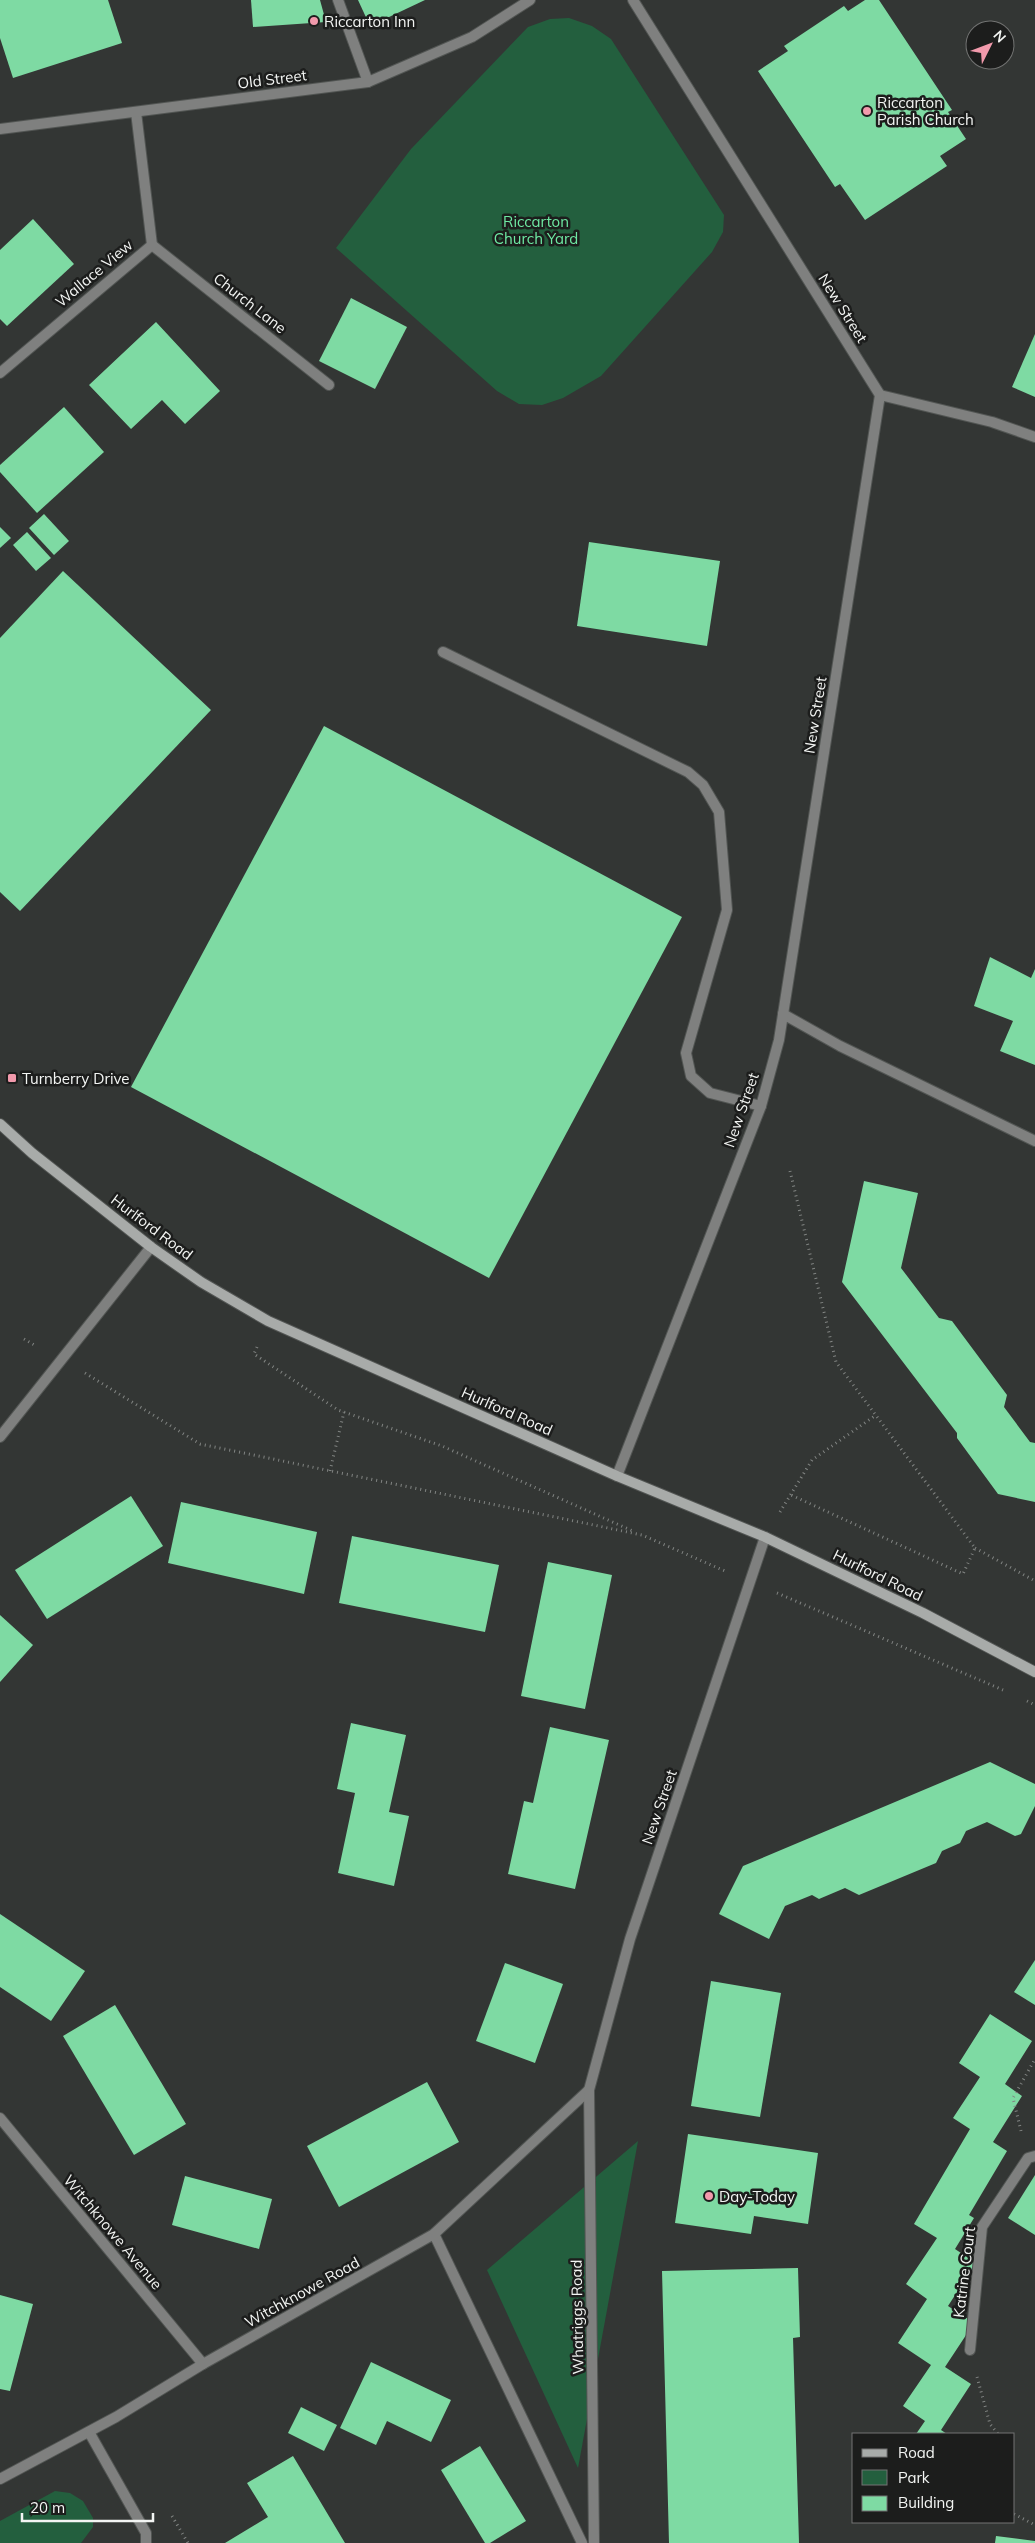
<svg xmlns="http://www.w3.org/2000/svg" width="1035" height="2543" font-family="Mulish,sans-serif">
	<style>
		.green { fill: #235f3e }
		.building { fill: #7edaa3 }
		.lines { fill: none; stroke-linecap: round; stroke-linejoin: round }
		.service-casing { stroke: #525553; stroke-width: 12 }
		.minor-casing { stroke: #525553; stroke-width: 12 }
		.tertiary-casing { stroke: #525553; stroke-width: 12 }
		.secondary-casing { stroke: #525553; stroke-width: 12 }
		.path { stroke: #828583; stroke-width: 3; stroke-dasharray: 1 4; stroke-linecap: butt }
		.service { stroke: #7f807f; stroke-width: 10 }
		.minor { stroke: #7f807f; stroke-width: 10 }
		.tertiary { stroke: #7f807f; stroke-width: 10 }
		.secondary { stroke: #a8aba9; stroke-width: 10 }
		.poi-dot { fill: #f29aac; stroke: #1c1d1c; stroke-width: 2 }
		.labels { text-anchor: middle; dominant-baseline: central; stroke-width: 5; stroke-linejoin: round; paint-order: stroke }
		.poi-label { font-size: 15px; fill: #f3f5f3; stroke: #1c1d1c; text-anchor: start }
		.street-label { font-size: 15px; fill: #f3f5f3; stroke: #1c1d1c }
		.park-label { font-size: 15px; fill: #6ee9a3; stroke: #1c1d1c }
	</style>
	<rect width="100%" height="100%" fill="#333634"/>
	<!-- green -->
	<g class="green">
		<path d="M569,18L592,26L611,39L724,215L723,232L712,252L601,376L563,398L542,405L519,404L497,391L336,248L411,149L528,27L550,19Z"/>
		<path d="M638,2141L578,2468L487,2270Z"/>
		<path d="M55,2491L70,2493L83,2501L93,2518V2527L81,2543H0V2521Z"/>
	</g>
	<!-- building -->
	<g class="building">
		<path d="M0,0H108L122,43L13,78L0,38Z"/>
		<path d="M251,0H320L326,22L253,27Z"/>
		<path d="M358,0H425L370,26Z"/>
		<path d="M865,0H879L952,110L948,112L966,139L940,156L947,166L865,220L840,184L835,187L758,71L788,51L784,46L844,6L848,11Z"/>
		<path d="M33,219L74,264L7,326L0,319V250Z"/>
		<path d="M351,298L407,327L375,389L319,361Z"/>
		<path d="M156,322L220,391L185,424L162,400L131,429L89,385Z"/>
		<path d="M1035,334V397L1012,387Z"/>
		<path d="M64,407L104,452L37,513L0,472V465Z"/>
		<path d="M44,514L69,541L54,555L29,528Z"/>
		<path d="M0,527L11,538L0,548Z"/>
		<path d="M27,532L51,558L36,571L13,545Z"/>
		<path d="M589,542L720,561L707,646L577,626Z"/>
		<path d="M63,571L211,710L20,911L0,892V638Z"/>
		<path d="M324,726L682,917L489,1278L131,1087Z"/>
		<path d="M990,957L1031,978L1035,969V1065L1000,1051L1013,1021L974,1006Z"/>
		<path d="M864,1181L918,1193L901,1268L939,1318L952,1321L1007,1395L1004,1407L1030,1442L1035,1443V1502L998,1494L957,1438V1433L842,1282Z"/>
		<path d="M131,1496L163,1546L47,1619L15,1570Z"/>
		<path d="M181,1502L317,1532L304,1594L168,1563Z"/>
		<path d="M352,1536L499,1565L485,1632L339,1603Z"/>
		<path d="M548,1562L612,1575L585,1709L521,1696Z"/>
		<path d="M0,1615L33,1645L0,1682Z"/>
		<path d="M351,1723L406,1735L389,1812L409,1816L394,1886L338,1873L355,1793L337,1789Z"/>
		<path d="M550,1727L609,1740L575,1889L508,1874L524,1801L533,1803Z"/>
		<path d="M990,1762L1035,1784V1806L1021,1834L1015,1836L987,1822L966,1831L960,1843L942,1851L936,1863L859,1895L845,1888L819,1899L812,1895L785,1906L769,1939L719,1914L743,1866Z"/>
		<path d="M0,1914L85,1971L51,2021L0,1987Z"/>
		<path d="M1035,1960V2005L1014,1992Z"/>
		<path d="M505,1963L563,1984L535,2063L476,2041Z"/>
		<path d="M711,1981L781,1993L760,2117L691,2106Z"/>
		<path d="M115,2005L186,2124L134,2155L63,2036Z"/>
		<path d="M990,2014L1032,2041L1005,2084L1022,2096L993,2142L1007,2151L969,2215L974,2218L955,2249L976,2263L948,2306L974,2323L945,2367L971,2384L941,2430L947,2434H916L925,2421L903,2406L931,2365L898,2343L927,2299L906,2284L937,2238L914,2224L970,2129L953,2118L980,2077L959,2063Z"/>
		<path d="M427,2082L459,2142L339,2207L307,2146Z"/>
		<path d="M688,2134L818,2153L808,2224L754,2216L751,2234L675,2223Z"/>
		<path d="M1035,2175V2235L1008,2218Z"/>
		<path d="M185,2176L272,2199L259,2249L172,2225Z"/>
		<path d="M798,2268L800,2337L793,2338L799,2543H669L662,2271Z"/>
		<path d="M0,2295L33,2304L10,2391L0,2389Z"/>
		<path d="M371,2362L451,2400L431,2442L387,2421L376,2445L340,2428Z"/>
		<path d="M301,2407L337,2425L324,2451L288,2433Z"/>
		<path d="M480,2446L526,2521L490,2543H485L441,2470Z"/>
		<path d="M293,2456L345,2543H225L268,2517L247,2483Z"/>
		<path d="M996,2536L1035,2541V2543H995Z"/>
	</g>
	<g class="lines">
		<!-- service casing -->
		<g class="service-casing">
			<g id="service">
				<path d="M880,395L992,422L1035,437"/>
				<path d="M443,652L688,772L703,785L719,812L727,910L686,1053L691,1076L710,1093L761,1106"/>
				<path d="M783,1014L840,1046L1035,1141"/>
				<path d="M89,2432L146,2533V2543"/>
			</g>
		</g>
		<!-- minor casing -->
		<g class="minor-casing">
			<g id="minor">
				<path d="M338,0L368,82"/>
				<path d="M152,245L329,385"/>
				<path d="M0,373L152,245L136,112"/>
				<path d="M0,1437L151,1247"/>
				<path d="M617,1476L761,1106L779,1040L880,395L633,0"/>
				<path d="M0,2118L203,2364"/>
				<path d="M434,2234L582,2543"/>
				<path d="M970,2350L982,2227L1028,2158L1035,2156"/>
				<path d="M0,2479L116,2417L203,2364L434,2234L589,2090"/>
				<path d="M594,2543L589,2090L630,1939L765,1537"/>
			</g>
		</g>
		<!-- tertiary casing -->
		<g class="tertiary-casing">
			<path id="tertiary" d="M0,129L368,82L472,37L530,0"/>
		</g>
		<!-- secondary casing -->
		<g class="secondary-casing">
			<path id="secondary" d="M0,1124L32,1153L151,1247L201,1282L268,1321L617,1476L765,1537L923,1613L1035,1672"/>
		</g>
		<!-- path -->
		<g class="path">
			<path d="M790,1171L836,1362L975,1548L963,1574L791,1495"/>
			<path d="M24,1339L36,1346"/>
			<path d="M257,1347L254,1354L338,1410L442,1446L635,1532"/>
			<path d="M85,1373L200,1444L642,1535L725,1571"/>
			<path d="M330,1471L344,1412"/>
			<path d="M780,1512L812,1460L876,1415"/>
			<path d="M975,1548L1035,1581"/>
			<path d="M777,1593L1003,1690"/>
			<path d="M1027,1701L1035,1705"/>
			<path d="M1021,2131L1013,2098L1035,2059"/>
			<path d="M977,2377L990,2424L998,2434"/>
			<path d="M1014,2514L1035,2525"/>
			<path d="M172,2516L188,2543"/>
		</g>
		<!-- service -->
		<use href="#service" class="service"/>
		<!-- minor -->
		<use href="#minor" class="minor"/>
		<!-- tertiary -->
		<use href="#tertiary" class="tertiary"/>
		<!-- secondary -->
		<use href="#secondary" class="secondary"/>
	</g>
	<!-- markers -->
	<g class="poi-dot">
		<circle cx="314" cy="21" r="5"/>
		<circle cx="867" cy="111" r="5"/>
		<rect x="7" y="1073" width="10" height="10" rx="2.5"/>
		<circle cx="709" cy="2196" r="5"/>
	</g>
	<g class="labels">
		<!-- poi labels -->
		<g class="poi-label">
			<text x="324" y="21">Riccarton Inn</text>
			<text x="877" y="102">Riccarton<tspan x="877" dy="17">Parish Church</tspan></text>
			<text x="22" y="1078">Turnberry Drive</text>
			<text x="719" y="2196">Day-Today</text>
		</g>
		<!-- street labels -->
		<g class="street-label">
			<text transform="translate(272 79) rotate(-7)">Old Street</text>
			<text transform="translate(94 273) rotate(-40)">Wallace View</text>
			<text transform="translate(250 303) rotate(38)">Church Lane</text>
			<text transform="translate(843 308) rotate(58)">New Street</text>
			<text transform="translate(815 715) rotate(-81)">New Street</text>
			<text transform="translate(741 1110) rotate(-71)">New Street</text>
			<text transform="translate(152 1227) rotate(37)">Hurlford Road</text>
			<text transform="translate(507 1411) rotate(24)">Hurlford Road</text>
			<text transform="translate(878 1575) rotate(26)">Hurlford Road</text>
			<text transform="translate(659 1807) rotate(-71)">New Street</text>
			<text transform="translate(113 2232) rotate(50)">Witchknowe Avenue</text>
			<text transform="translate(964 2272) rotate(-83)">Katrine Court</text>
			<text transform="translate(302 2292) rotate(-29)">Witchknowe Road</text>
			<text transform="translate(577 2317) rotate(-91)">Whatriggs Road</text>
		</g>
		<!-- park labels -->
		<g class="park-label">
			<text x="536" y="221">Riccarton<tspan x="536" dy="17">Church Yard</tspan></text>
		</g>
	</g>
	<!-- legend -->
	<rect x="852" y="2433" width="162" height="90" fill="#1c1d1c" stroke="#727372"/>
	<rect x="862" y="2449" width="25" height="8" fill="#a8aba9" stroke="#727372"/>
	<text x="898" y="2458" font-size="15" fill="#f3f5f3">Road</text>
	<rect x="862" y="2470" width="25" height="15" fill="#235f3e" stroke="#727372"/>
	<text x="898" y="2483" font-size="15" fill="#f3f5f3">Park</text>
	<rect x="862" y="2496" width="25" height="15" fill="#7edaa3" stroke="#727372"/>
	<text x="898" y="2508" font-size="15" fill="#f3f5f3">Building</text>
	<!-- north arrow -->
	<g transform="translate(990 45) rotate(48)"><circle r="24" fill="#1c1d1c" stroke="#727372"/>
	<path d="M0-4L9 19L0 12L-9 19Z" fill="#f29aac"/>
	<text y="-8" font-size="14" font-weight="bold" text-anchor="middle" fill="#f3f5f3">N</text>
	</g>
	<!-- scale -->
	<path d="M22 2513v8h131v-8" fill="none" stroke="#f3f5f3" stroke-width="2.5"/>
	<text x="30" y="2513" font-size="15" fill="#f3f5f3" stroke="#1c1d1c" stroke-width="4" paint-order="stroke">20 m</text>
</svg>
